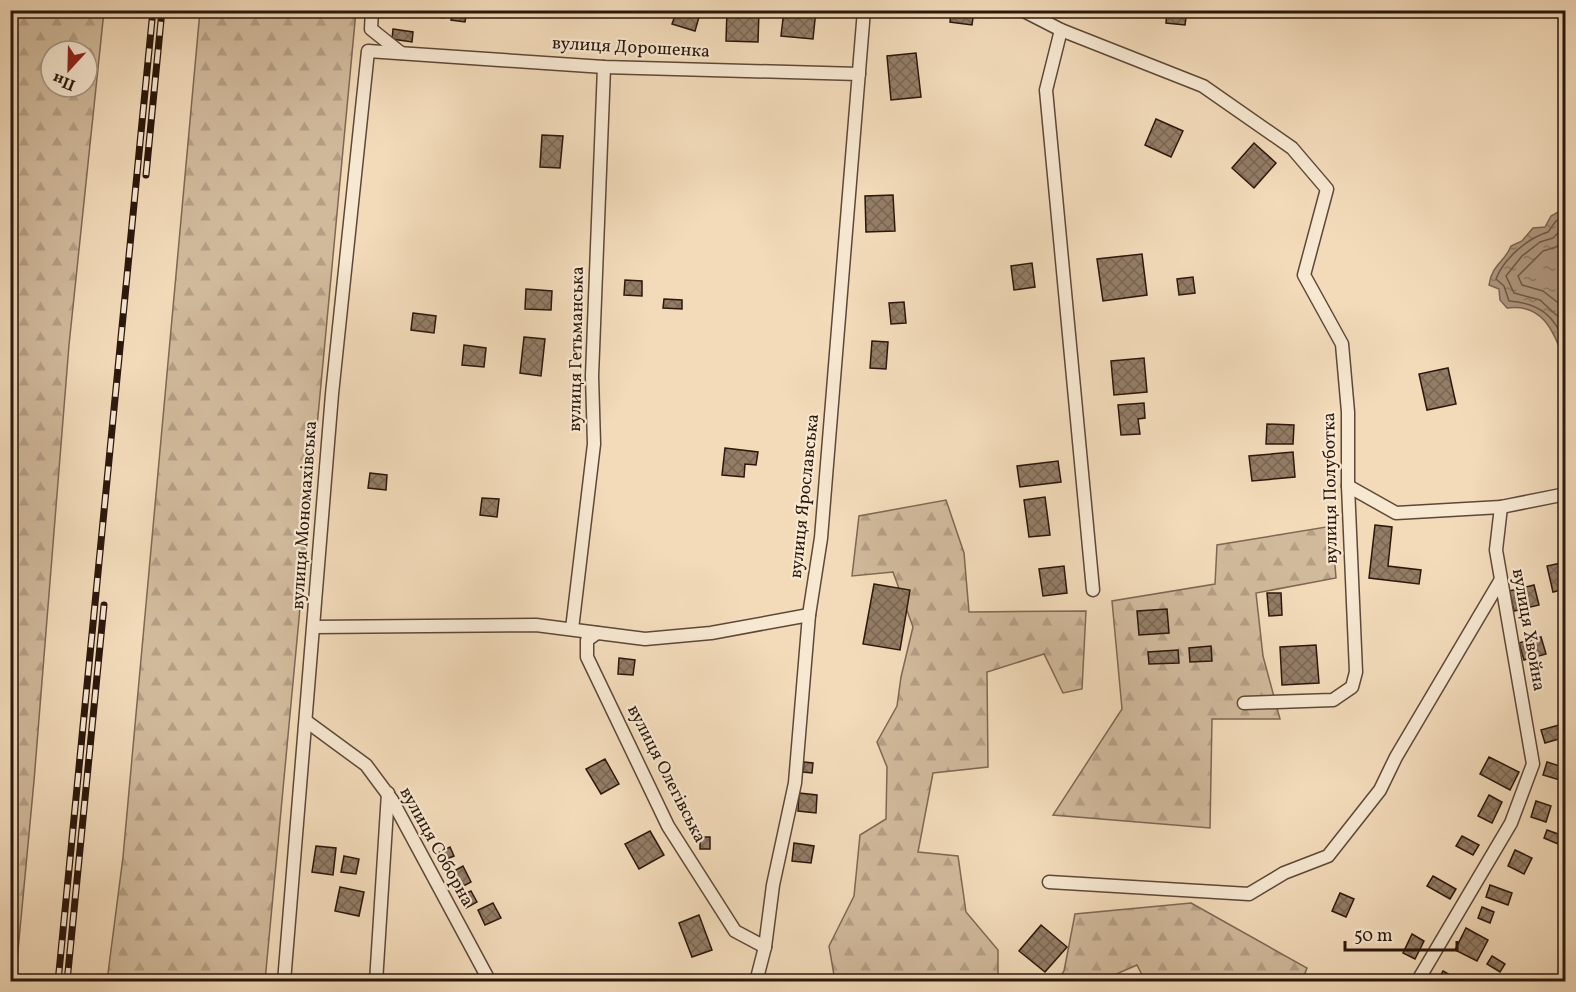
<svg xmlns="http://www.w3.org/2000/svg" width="1576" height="992" font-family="Vollkorn,serif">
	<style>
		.forest { fill: url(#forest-firs); stroke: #7e6854; stroke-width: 1.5; fill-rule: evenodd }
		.water { fill: url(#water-ripples); stroke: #7a6451; stroke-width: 1.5 }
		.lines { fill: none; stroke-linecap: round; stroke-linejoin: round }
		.shore { stroke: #6d5846; stroke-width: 1.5 }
		.building { fill: url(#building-cross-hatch); stroke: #2b170c; stroke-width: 1.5 }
		.minor-casing { stroke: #5d4838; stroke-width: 15 }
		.minor { stroke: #f7e8d2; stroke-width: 12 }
		.rail-casing { stroke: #2b170c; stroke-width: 7 }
		.rail { stroke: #f7e8d2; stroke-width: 4.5; stroke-dasharray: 14; stroke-linecap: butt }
		.labels { text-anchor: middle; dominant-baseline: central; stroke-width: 4.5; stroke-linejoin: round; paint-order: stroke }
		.street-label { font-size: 18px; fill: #2b170c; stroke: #f7e8d2 }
	</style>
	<defs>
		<pattern id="forest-firs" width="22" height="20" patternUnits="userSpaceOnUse" patternTransform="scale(1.5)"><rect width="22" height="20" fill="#d1ba9c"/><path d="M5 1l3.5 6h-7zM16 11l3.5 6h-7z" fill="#b49f85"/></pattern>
		<pattern id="water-ripples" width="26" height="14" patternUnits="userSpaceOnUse" patternTransform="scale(1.5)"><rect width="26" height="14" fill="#af987f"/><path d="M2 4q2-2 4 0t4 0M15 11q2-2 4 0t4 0" fill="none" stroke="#8f7b66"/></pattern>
		<pattern id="building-cross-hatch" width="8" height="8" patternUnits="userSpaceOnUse" patternTransform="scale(1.5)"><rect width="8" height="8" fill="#937d66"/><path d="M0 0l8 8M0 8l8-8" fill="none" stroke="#786552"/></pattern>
	</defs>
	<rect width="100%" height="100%" fill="#f3dbba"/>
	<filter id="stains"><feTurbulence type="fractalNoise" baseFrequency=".00333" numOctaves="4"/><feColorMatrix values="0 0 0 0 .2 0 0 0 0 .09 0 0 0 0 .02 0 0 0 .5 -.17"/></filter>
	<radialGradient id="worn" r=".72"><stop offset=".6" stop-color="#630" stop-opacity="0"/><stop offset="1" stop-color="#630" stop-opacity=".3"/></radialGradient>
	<!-- forest -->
	<g class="forest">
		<path d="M10,11H104L69,345L34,781L15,982L10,981ZM51,51H87V87H51Z"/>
		<path d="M200,11H356L265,981H107L123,857Z"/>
		<path d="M946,500L964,553L969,612L1086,611L1082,689L1063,693L1044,654L987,672L988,767L933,773L918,852L958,856L966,912L998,950V975L1019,981H835L829,946L854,896L860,835L886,819L887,767L877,742L897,706L901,677L913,627L893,572L852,576L859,516Z"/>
		<path d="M1332,526L1336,578L1256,593L1263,656L1280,719H1212L1210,828L1053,815L1122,709L1112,601L1215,584L1217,545Z"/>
		<path d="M1191,903L1307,968L1302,981H1145L1137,965L1107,978L1105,981H1057L1064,971L1075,914Z"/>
	</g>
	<!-- water -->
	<path class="water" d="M1565,208V362C1554,334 1545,303 1507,308L1500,300L1499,289L1489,285C1492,264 1505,262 1511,246L1522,241L1533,228L1545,227L1551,216Z"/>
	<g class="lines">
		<!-- shore -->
		<g class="shore">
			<path d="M1566,217L1556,221L1548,232C1528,238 1504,258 1496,279L1504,286L1509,301C1540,303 1555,316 1566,345"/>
			<path d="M1566,225L1553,238L1540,242L1522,256L1506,276L1514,293L1540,300L1566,324"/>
			<path d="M1566,237L1556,247L1543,251L1518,276L1522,285L1543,291L1566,309"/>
		</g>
	</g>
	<!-- building -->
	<g class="building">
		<path d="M423,10H445L444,18L422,15Z"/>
		<path d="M453,10H467L465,22L451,20Z"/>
		<path d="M677,10H701L695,31L672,24Z"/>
		<path d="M727,10H759L758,42L726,41Z"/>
		<path d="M784,10H816L813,39L781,36Z"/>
		<path d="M951,10H974L972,25L950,22Z"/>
		<path d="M1167,10H1187L1185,25L1166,23Z"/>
		<path d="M393,29L413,32L412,42L392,39Z"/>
		<path d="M916,53L921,97L891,100L887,56Z"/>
		<path d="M1156,119L1183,131L1171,157L1145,145Z"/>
		<path d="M542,135L563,136L560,168L540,167Z"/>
		<path d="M1254,143L1276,163L1254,188L1232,168Z"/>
		<path d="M893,195L895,231L866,232L865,196Z"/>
		<path d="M1142,254L1147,295L1103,301L1097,259Z"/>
		<path d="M1032,263L1035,287L1014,290L1011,266Z"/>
		<path d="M1193,277L1195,293L1179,295L1177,279Z"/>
		<path d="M625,280L642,281V296L624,295Z"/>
		<path d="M526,289L552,291L551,310L525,309Z"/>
		<path d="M664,299L682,300V309L663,308Z"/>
		<path d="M904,302L906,323L891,324L889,303Z"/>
		<path d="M413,313L436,316L434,333L411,330Z"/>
		<path d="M524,337L545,339L541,376L520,373Z"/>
		<path d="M872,341L888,342L886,369L870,368Z"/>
		<path d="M464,345L486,348L484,367L462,365Z"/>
		<path d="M1144,358L1147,392L1114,395L1111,361Z"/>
		<path d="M1448,368L1456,404L1427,410L1419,374Z"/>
		<path d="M1144,403L1145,418L1138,419L1140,434L1121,435L1118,405Z"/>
		<path d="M1267,424L1294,425L1293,444H1266Z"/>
		<path d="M725,448L758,452L756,465L745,464L744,477L722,475Z"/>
		<path d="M1293,452L1295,477L1252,481L1249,456Z"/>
		<path d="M1058,461L1061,482L1020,487L1017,466Z"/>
		<path d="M370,473L387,475L386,490L368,488Z"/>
		<path d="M1045,497L1050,535L1029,537L1024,500Z"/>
		<path d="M482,498L499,499L497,517L480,515Z"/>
		<path d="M1375,525L1392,527L1388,566L1421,570L1419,584L1369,578Z"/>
		<path d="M1561,563L1566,589L1553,592L1547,566Z"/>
		<path d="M1064,566L1067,593L1043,596L1039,569Z"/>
		<path d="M874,584L910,590L900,650L863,644Z"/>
		<path d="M1534,585L1539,605L1514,611L1509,591Z"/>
		<path d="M1267,593H1281L1282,615L1269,616Z"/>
		<path d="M1167,609L1169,633L1139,635L1137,611Z"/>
		<path d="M1541,637L1546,654L1524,660L1519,643Z"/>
		<path d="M1316,645L1319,683L1282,685L1280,647Z"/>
		<path d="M1211,646L1212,661L1190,662L1189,648Z"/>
		<path d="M1178,650L1179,663L1149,664L1148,652Z"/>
		<path d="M619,658L635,660L633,675L618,674Z"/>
		<path d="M1566,723V737L1545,743L1541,730Z"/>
		<path d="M1489,757L1519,772L1510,790L1480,774Z"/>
		<path d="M605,759L619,784L601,794L586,769Z"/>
		<path d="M804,762L813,763L812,773L803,772Z"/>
		<path d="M1547,762L1563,767L1560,780L1543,775Z"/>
		<path d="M799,793L817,795L816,813L798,811Z"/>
		<path d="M1489,795L1502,802L1492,823L1478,816Z"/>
		<path d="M1536,801L1551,806L1546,822L1531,817Z"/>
		<path d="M1547,830L1561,835L1558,844L1544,838Z"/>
		<path d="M650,831L664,855L639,869L625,844Z"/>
		<path d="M1462,836L1479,845L1473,855L1456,846Z"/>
		<rect x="700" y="837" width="10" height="12"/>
		<path d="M794,843L814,846L811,863L792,861Z"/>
		<path d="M316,846L336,848L333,875L312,872Z"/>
		<path d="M450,847L454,856L442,861L438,853Z"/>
		<path d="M1515,850L1532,858L1524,874L1508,866Z"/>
		<path d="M344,856L359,859L356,874L341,872Z"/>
		<path d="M463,866L471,882L460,888L452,872Z"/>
		<path d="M1433,876L1456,889L1450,899L1427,886Z"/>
		<path d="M1490,885L1512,893L1508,905L1486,897Z"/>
		<path d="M340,887L364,892L359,916L335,911Z"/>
		<path d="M471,891L477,902L466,908L460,896Z"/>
		<path d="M1340,893L1354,899L1346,917L1332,911Z"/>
		<path d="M493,903L501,918L485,925L478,910Z"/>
		<path d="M1482,907L1494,912L1490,923L1478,918Z"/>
		<path d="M699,915L712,950L692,957L679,923Z"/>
		<path d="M1041,925L1067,947L1045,972L1019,951Z"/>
		<path d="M1466,928L1488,940L1477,961L1455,950Z"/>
		<path d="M1412,934L1424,941L1415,959L1403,953Z"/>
		<path d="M1492,956L1505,964L1500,972L1487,964Z"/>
		<path d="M1443,971L1457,979L1456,982H1437Z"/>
	</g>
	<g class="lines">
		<!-- minor casing -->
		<g class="minor-casing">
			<g id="minor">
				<path d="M372,10L371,29L401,53"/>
				<path d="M1022,10L1061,30L1203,86L1292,148L1327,189L1304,275L1342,344L1348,412V486L1356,672L1352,687L1333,700L1244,703"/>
				<path d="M1061,30L1046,90L1093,590"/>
				<path d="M1348,486L1396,513L1501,507L1566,494"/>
				<path d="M314,627L536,625L645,639L711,633L809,615"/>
				<path d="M572,629L594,444L592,376L604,67"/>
				<path d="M597,633L587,640V657L668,826L735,931L765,947"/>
				<path d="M306,721L366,765L392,800L490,982"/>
				<path d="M1049,882L1249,894L1284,873L1328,856L1380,790L1396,757L1500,581"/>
				<path d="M284,982L332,394L368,51L604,67L859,74"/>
				<path d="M376,982L388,793"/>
				<path d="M756,982L765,947L773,885L795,783L809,615L821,538L864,10"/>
				<path d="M1417,982L1511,823L1533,764L1496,550L1501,507"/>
			</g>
		</g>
		<!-- minor -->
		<use href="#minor" class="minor"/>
		<!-- rail casing -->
		<g class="rail-casing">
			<g id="rail">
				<path d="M146,175L162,10"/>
				<path d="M58,982L153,10"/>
				<path d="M67,982L104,605"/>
			</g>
		</g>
		<!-- rail -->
		<use href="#rail" class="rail"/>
	</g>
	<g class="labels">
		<!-- street labels -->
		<g class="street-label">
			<text transform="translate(631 48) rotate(3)">вулиця Дорошенка</text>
			<text transform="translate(577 349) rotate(-89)">вулиця Гетьманська</text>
			<text transform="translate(1331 488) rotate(-91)">вулиця Полуботка</text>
			<text transform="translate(805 496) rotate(-84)">вулиця Ярославська</text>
			<text transform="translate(305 515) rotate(-86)">вулиця Мономахівська</text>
			<text transform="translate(1528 630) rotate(80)">вулиця Хвойна</text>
			<text transform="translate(666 774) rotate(63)">вулиця Олегівська</text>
			<text transform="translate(436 847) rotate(61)">вулиця Соборна</text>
		</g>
	</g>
	<!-- margin -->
	<rect width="1576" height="992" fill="none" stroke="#f3dbba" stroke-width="36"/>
	<rect x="12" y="12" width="1552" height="968" fill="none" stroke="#2b170c" stroke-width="3"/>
	<rect x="18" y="18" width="1540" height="956" fill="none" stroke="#2b170c" stroke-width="1.5"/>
	<!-- north arrow -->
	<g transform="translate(69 69) rotate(202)"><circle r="28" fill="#f7e8d2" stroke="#a59483" stroke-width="1.5"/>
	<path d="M0-4.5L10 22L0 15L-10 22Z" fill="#8f2418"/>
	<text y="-9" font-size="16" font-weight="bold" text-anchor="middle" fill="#2b170c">Пн</text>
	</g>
	<!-- scale -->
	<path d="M1345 941v9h112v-9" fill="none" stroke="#2b170c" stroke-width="3"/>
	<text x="1354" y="941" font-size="18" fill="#2b170c" stroke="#f7e8d2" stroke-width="4.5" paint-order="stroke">50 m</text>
	<rect width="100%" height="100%" filter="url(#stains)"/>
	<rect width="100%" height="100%" fill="url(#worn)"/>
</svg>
